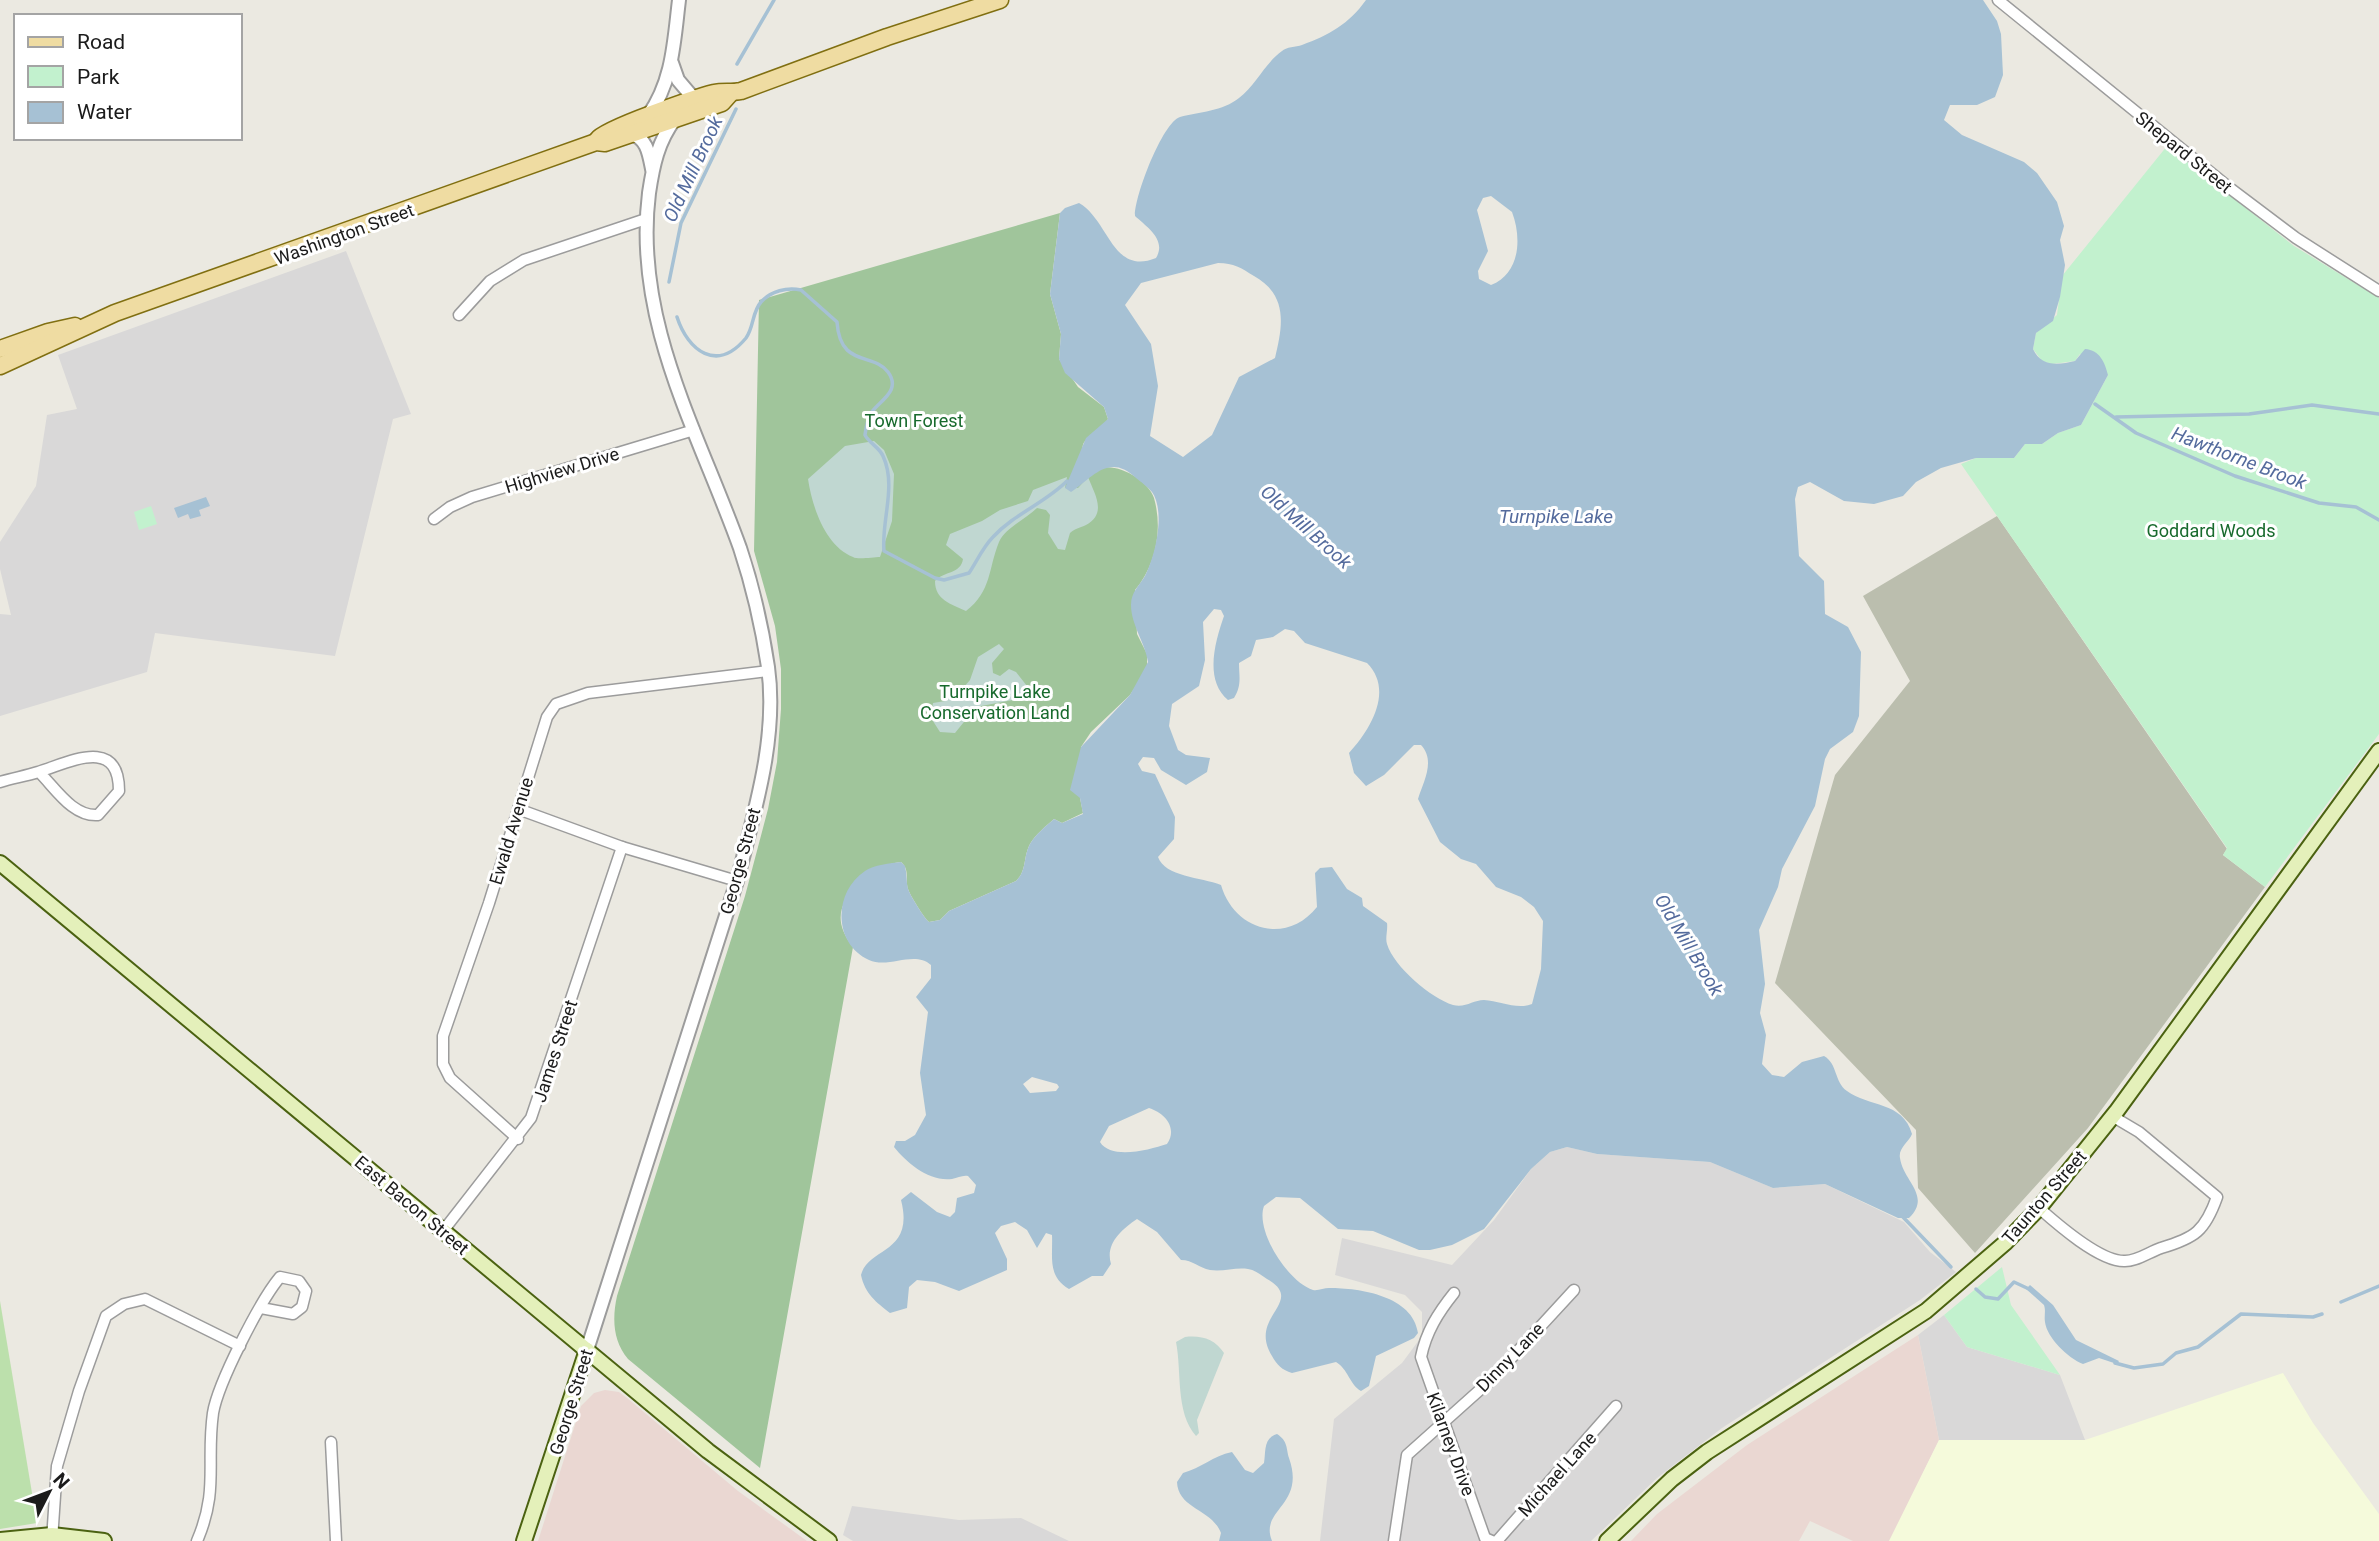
<svg xmlns="http://www.w3.org/2000/svg" width="2379" height="1541" font-family="Roboto,sans-serif">
	<style>
		.residential { fill: #d9d8d8 }
		.commercial { fill: #ead7d2 }
		.education { fill: #f5fadb }
		.construction { fill: #bbbeae }
		.grass { fill: #bce0ac }
		.forest { fill: #a0c59b }
		.wetland { fill: #c0d7d1 }
		.park { fill: #c2f1ce }
		.water { fill: #a6c1d4; fill-rule: evenodd }
		.lines { fill: none; stroke-linecap: round; stroke-linejoin: round }
		.stream { stroke: #a6c1d4; stroke-width: 3.5 }
		.minor-casing { stroke: #9c9c9c; stroke-width: 13 }
		.tertiary-casing { stroke: #9c9c9c; stroke-width: 16 }
		.secondary-casing { stroke: #4b6211; stroke-width: 18 }
		.primary-casing { stroke: #806f11; stroke-width: 19 }
		.minor { stroke: #fff; stroke-width: 10 }
		.tertiary { stroke: #fff; stroke-width: 12 }
		.secondary { stroke: #e4f0ba; stroke-width: 14 }
		.primary { stroke: #efdca2; stroke-width: 16 }
		.labels { text-anchor: middle; dominant-baseline: central; stroke-width: 6; stroke-linejoin: round; paint-order: stroke }
		.street-label { font-size: 18px; fill: #1b1b1b; stroke: #fff }
		.park-label { font-size: 18px; fill: #186a2d; stroke: #fff }
		.water-label { font-size: 19px; font-style: italic; fill: #546b9d; stroke: #fff }
	</style>
	<rect width="100%" height="100%" fill="#ebe9e1"/>
	<!-- residential -->
	<g class="residential">
		<path d="M346,251L411,414L393,419L335,656L155,633L147,672L0,716V614L11,615L0,569V542L36,486L47,415L77,409L58,355Z"/>
		<path d="M1567,1147L1597,1154L1710,1162L1773,1188L1825,1184L1904,1222L1930,1252L1956,1272L1920,1300L1722,1428L1657,1478L1591,1541H1320L1334,1419L1402,1363L1422,1336V1312L1405,1295L1335,1275L1342,1238L1452,1265L1494,1220L1531,1169L1550,1152Z"/>
		<path d="M1944,1315L1967,1347L2060,1375L2085,1440H1939L1918,1335Z"/>
		<path d="M852,1506L959,1520L1021,1518L1069,1541H853L843,1535Z"/>
	</g>
	<!-- commercial -->
	<g class="commercial">
		<path d="M1918,1335L1939,1440L1890,1541H1853L1810,1521L1799,1541H1631L1657,1514L1747,1445Z"/>
		<path d="M605,1390L619,1392L627,1398L738,1491L807,1541H538L581,1406L594,1393Z"/>
	</g>
	<!-- education -->
	<path class="education" d="M2283,1373L2313,1423L2379,1514V1541H1889L1939,1440H2085Z"/>
	<!-- construction -->
	<path class="construction" d="M1997,516L2227,849L2223,855L2265,887L2088,1128L1975,1253L1918,1188L1916,1130L1775,983L1835,775L1910,681L1863,596Z"/>
	<!-- grass -->
	<path class="grass" d="M0,1301L37,1523L0,1529Z"/>
	<!-- forest -->
	<path class="forest" d="M1060,213L1050,294L1061,334L1059,359L1078,387L1104,407L1108,419C1089,451 1074,425 1088,477C1092,474 1096,469 1101,468C1119,463 1149,481 1154,498C1163,530 1156,565 1135,590L1137,634L1147,654V669L1130,695L1091,732L1081,747L1080,798L1083,813L1062,823L1054,819C1046,826 1036,834 1030,844C1023,857 1027,871 1016,881L949,911L940,920L929,922C924,918 910,895 908,889C905,878 910,870 901,862C887,863 878,870 867,879C840,898 831,919 853,947L760,1468L628,1359C613,1341 612,1319 617,1296L745,896L768,809L777,762L781,709V669L775,626L754,551L759,300Z"/>
	<!-- wetland -->
	<g class="wetland">
		<path d="M874,441L884,450L894,474L892,521L880,557C873,557 858,560 853,557C825,546 812,506 808,479L845,446Z"/>
		<path d="M1067,477L1065,488H1078L1088,477C1094,493 1108,513 1086,525C1080,528 1076,528 1070,533L1065,550L1058,549L1048,533L1050,515L1046,510L1037,508C1026,519 1005,528 999,542C988,569 992,591 966,611C951,604 935,600 935,581C944,571 961,574 963,559L946,545L950,534L982,521L1000,510L1028,501L1033,490Z"/>
		<path d="M999,644L1004,649L992,663L993,673L1000,676L1009,669L1016,672L1027,686L1023,698L976,707L955,733L940,732L931,718L933,703L945,701L952,692L963,688L970,680L978,657Z"/>
		<path d="M1185,1337C1201,1335 1215,1339 1224,1353L1197,1420L1199,1433L1196,1436C1175,1412 1182,1372 1176,1342Z"/>
	</g>
	<!-- park -->
	<g class="park">
		<path d="M2167,146L2294,246L2379,298V734L2265,887L2223,855L2227,848L1961,464L1976,458H2014L2025,444H2042L2058,433L2081,425L2108,375L2080,354L2075,361L2052,364L2042,361L2033,349L2036,333L2057,315L2062,276Z"/>
		<path d="M151,506L157,524L139,530L134,512Z"/>
		<path d="M2002,1267L2011,1305L2060,1375L1967,1347L1944,1315Z"/>
	</g>
	<!-- water -->
	<g class="water">
		<path d="M1366,0H1983L1997,21L2001,34L2003,75L1995,97L1977,105H1950L1944,120L1962,135L2024,162L2037,173L2057,202L2064,226L2060,240L2065,265L2060,297L2053,321L2036,333L2033,349C2041,367 2058,365 2075,361L2085,349C2100,350 2105,363 2108,375L2081,425L2058,433L2042,444H2025L2014,458H1976L1941,468L1916,482L1903,496L1874,504L1844,501L1810,482L1798,487L1795,499L1799,556L1824,581L1825,614L1848,627L1861,652L1859,716L1853,732L1830,749L1825,759L1815,806L1782,869L1778,887L1759,930L1765,984L1760,1013L1766,1035L1762,1064L1772,1075L1784,1077L1802,1062L1824,1056C1838,1064 1834,1082 1847,1091C1868,1107 1903,1101 1912,1134C1909,1142 1898,1148 1900,1158C1903,1181 1932,1196 1909,1218H1898L1825,1184L1773,1188L1710,1162L1597,1154L1567,1147L1550,1152L1531,1169L1484,1229L1452,1245L1430,1250H1419L1373,1231L1338,1229L1300,1198L1276,1197L1264,1206C1255,1231 1288,1282 1313,1290C1318,1291 1324,1288 1329,1288C1360,1288 1413,1296 1418,1333L1414,1338L1376,1356L1369,1386L1361,1391C1350,1385 1348,1369 1336,1362L1292,1373C1282,1370 1277,1365 1272,1356C1247,1316 1307,1302 1267,1279C1261,1275 1255,1270 1248,1269C1236,1267 1223,1272 1210,1270C1199,1268 1193,1260 1181,1260L1157,1232L1137,1219C1121,1230 1105,1244 1111,1264L1103,1276H1092L1069,1289C1047,1276 1053,1257 1052,1235L1046,1233L1037,1248L1027,1230L1015,1222L1001,1226L995,1233L1007,1259V1270L959,1291L935,1282L917,1280L909,1287L907,1308L890,1313C876,1302 865,1294 861,1275C868,1247 915,1254 901,1200L911,1192L937,1212L950,1217L955,1212L957,1198L974,1193L976,1185L968,1176C962,1175 958,1178 952,1179C929,1182 907,1163 894,1147L896,1141H905L915,1135L926,1115L920,1073L928,1012L916,997L931,978V965C914,950 889,969 869,960C833,944 833,892 865,871C873,865 891,863 901,862L905,866C907,874 906,881 908,889C910,895 924,918 929,922L940,920L949,911L1016,881C1027,871 1023,857 1030,844C1036,834 1046,826 1054,819L1062,823L1083,814L1080,798L1070,790L1081,747L1130,695L1148,662C1145,642 1131,625 1131,605C1131,592 1139,586 1145,576C1155,557 1166,512 1152,492C1148,487 1141,482 1136,478C1109,452 1092,478 1071,492L1065,488L1086,438L1108,419L1104,407L1065,373L1059,359L1061,334L1050,294L1060,213L1065,208L1079,203C1109,220 1112,276 1156,258C1167,240 1147,227 1135,216C1134,198 1162,123 1180,117C1199,112 1223,111 1239,98C1256,85 1265,63 1282,51C1286,47 1296,47 1302,45C1329,35 1349,24 1366,0ZM1491,196L1512,212C1522,238 1520,274 1491,285L1479,279L1478,271L1488,251L1477,210L1483,198ZM1218,263C1234,263 1241,268 1254,276C1288,295 1283,325 1275,358L1239,377L1212,435L1183,457L1150,436L1158,386L1151,344L1125,305L1141,283ZM1214,609L1221,610L1224,616C1215,642 1204,680 1228,700L1234,698C1242,685 1239,677 1239,663L1251,656L1256,640L1273,637L1285,629L1294,631L1305,643L1367,663C1394,690 1371,729 1349,753L1354,773L1366,786L1384,775L1414,745H1421C1436,761 1423,782 1418,799L1440,842L1461,859L1476,864L1496,887L1521,897L1534,907L1543,921L1541,969L1532,1004C1517,1010 1500,1001 1484,1000C1473,1000 1466,1008 1453,1005C1431,998 1394,967 1387,944C1385,938 1388,930 1387,923L1363,906L1362,898L1347,889L1332,867L1320,868L1315,873L1317,907C1286,946 1234,930 1221,885C1201,877 1165,877 1158,857L1174,839L1175,817L1155,774L1142,771L1138,764L1143,757L1154,758L1161,770L1186,785L1207,772L1210,758L1186,755L1178,750L1169,726L1172,704L1199,686L1205,660L1203,622ZM1032,1077L1057,1084L1059,1087L1056,1091L1030,1093L1023,1084ZM1149,1108C1165,1113 1178,1128 1167,1144C1149,1150 1111,1160 1100,1142L1109,1126Z"/>
		<path d="M206,497L210,506L199,510L201,516L190,519L188,514L178,518L174,508Z"/>
		<path d="M2030,1285L2053,1305L2076,1340L2119,1361L2117,1364L2099,1358L2083,1364C2068,1358 2047,1338 2045,1322C2044,1316 2046,1311 2044,1305L2026,1289Z"/>
		<path d="M1277,1434C1288,1441 1286,1448 1289,1458C1306,1506 1259,1509 1272,1541H1219L1221,1533C1212,1509 1178,1509 1177,1482L1183,1473C1201,1468 1213,1456 1232,1452L1245,1470L1253,1473L1264,1463C1266,1452 1263,1438 1277,1434Z"/>
	</g>
	<g class="lines">
		<!-- stream -->
		<g class="stream">
			<path d="M737,64L774,0"/>
			<path d="M669,282L681,223L736,109"/>
			<path d="M677,317C688,351 717,373 746,338C754,327 752,312 761,302C771,291 787,287 801,290L837,322C840,368 873,352 888,372C902,391 879,401 871,413C867,420 866,428 865,435C869,443 879,447 883,456C897,486 881,521 884,551L935,578L944,580L969,573C977,561 983,547 993,537C1014,514 1045,503 1067,481"/>
			<path d="M2095,404L2136,433L2235,476L2319,503L2356,507L2379,520"/>
			<path d="M2116,417L2249,414L2312,405L2379,414"/>
			<path d="M1902,1216L1951,1267"/>
			<path d="M1976,1289L1985,1297L1998,1299L2014,1282L2029,1289"/>
			<path d="M2341,1302L2379,1286"/>
			<path d="M2115,1363L2134,1368L2163,1364L2176,1353L2198,1347L2241,1314L2313,1317L2322,1314"/>
		</g>
		<!-- minor casing -->
		<g class="minor-casing">
			<g id="minor">
				<path d="M1998,0L2231,189L2296,238L2379,291"/>
				<path d="M459,315L490,281L524,260L646,219"/>
				<path d="M434,519L450,507L472,497L694,430"/>
				<path d="M0,782C13,778 26,776 38,772C68,763 119,735 119,791L98,815C73,817 56,789 39,772"/>
				<path d="M518,809L622,847L737,881"/>
				<path d="M518,1139L450,1078L443,1064V1036L489,903L547,717L556,704L588,693L768,671"/>
				<path d="M2039,1208C2057,1224 2100,1262 2125,1261C2138,1261 2149,1252 2161,1248C2195,1238 2205,1231 2217,1197L2139,1132L2112,1116"/>
				<path d="M443,1231L531,1118L622,847"/>
				<path d="M1454,1293C1438,1313 1426,1332 1421,1357L1485,1538L1492,1541"/>
				<path d="M331,1442L336,1541"/>
				<path d="M52,1540L57,1466L79,1391L106,1316L124,1304L145,1299L240,1346"/>
				<path d="M197,1541C219,1490 206,1463 213,1413C218,1383 260,1301 280,1277L299,1281L306,1291L302,1307L293,1314L261,1308"/>
				<path d="M1394,1541L1407,1455L1492,1379L1574,1290"/>
				<path d="M1497,1541L1616,1406"/>
			</g>
		</g>
		<!-- tertiary casing -->
		<g class="tertiary-casing">
			<g id="tertiary">
				<path d="M672,63L678,80L695,100"/>
				<path d="M648,116C673,81 674,41 679,0"/>
				<path d="M631,134C647,138 649,154 652,169"/>
				<path d="M587,1350L737,881C754,813 778,738 768,667C762,627 753,587 740,548C698,431 633,321 649,193C653,166 658,141 675,119"/>
			</g>
		</g>
		<!-- secondary casing -->
		<g class="secondary-casing">
			<g id="secondary">
				<path d="M0,863L708,1451L829,1541"/>
				<path d="M0,1540L52,1535L104,1541"/>
				<path d="M524,1541L587,1350"/>
				<path d="M1607,1541L1672,1479L1707,1452L1926,1311L2005,1243L2039,1208L2116,1112L2379,751"/>
			</g>
		</g>
		<!-- primary casing -->
		<g class="primary-casing">
			<g id="primary">
				<path d="M598,139C604,129 698,97 714,93C723,91 731,93 741,91L887,37L1000,0"/>
				<path d="M0,349L48,332L75,326"/>
				<path d="M0,366L115,313L596,142L605,143L722,103L730,94"/>
			</g>
		</g>
		<!-- minor -->
		<use href="#minor" class="minor"/>
		<!-- tertiary -->
		<use href="#tertiary" class="tertiary"/>
		<!-- secondary -->
		<use href="#secondary" class="secondary"/>
		<!-- primary -->
		<use href="#primary" class="primary"/>
	</g>
	<g class="labels">
		<!-- street labels -->
		<g class="street-label">
			<text transform="translate(2184 152) rotate(39)">Shepard Street</text>
			<text transform="translate(344 234) rotate(-20)">Washington Street</text>
			<text transform="translate(562 470) rotate(-17)">Highview Drive</text>
			<text transform="translate(511 831) rotate(-73)">Ewald Avenue</text>
			<text transform="translate(740 861) rotate(-75)">George Street</text>
			<text transform="translate(555 1051) rotate(-72)">James Street</text>
			<text transform="translate(2044 1197) rotate(-49)">Taunton Street</text>
			<text transform="translate(412 1205) rotate(40)">East Bacon Street</text>
			<text transform="translate(1510 1357) rotate(-46)">Dinny Lane</text>
			<text transform="translate(571 1402) rotate(-73)">George Street</text>
			<text transform="translate(1451 1444) rotate(70)">Kilarney Drive</text>
			<text transform="translate(1557 1474) rotate(-48)">Michael Lane</text>
		</g>
		<!-- park labels -->
		<g class="park-label">
			<text x="914" y="420">Town Forest</text>
			<text x="2211" y="530">Goddard Woods</text>
			<text x="995" y="691">Turnpike Lake<tspan x="995" dy="21">Conservation Land</tspan></text>
		</g>
		<!-- water labels -->
		<g class="water-label">
			<text transform="translate(693 169) rotate(-65)">Old Mill Brook</text>
			<text transform="translate(2239 458) rotate(21)">Hawthorne Brook</text>
			<text x="1556" y="516">Turnpike Lake</text>
			<text transform="translate(1306 527) rotate(42)">Old Mill Brook</text>
			<text transform="translate(1689 945) rotate(59)">Old Mill Brook</text>
		</g>
	</g>
	<!-- legend -->
	<rect x="14" y="14" width="228" height="126" fill="#ffffff" stroke="#a4a4a4" stroke-width="2"/>
	<rect x="28" y="37" width="35" height="10" fill="#efdca2" stroke="#a4a4a4" stroke-width="2"/>
	<text x="77" y="49" font-size="21" fill="#1b1b1b">Road</text>
	<rect x="28" y="66" width="35" height="21" fill="#c2f1ce" stroke="#a4a4a4" stroke-width="2"/>
	<text x="77" y="84" font-size="21" fill="#1b1b1b">Park</text>
	<rect x="28" y="102" width="35" height="21" fill="#a6c1d4" stroke="#a4a4a4" stroke-width="2"/>
	<text x="77" y="119" font-size="21" fill="#1b1b1b">Water</text>
	<!-- north arrow -->
	<g transform="translate(49 1492) rotate(48)" stroke="#ffffff" stroke-width="5" paint-order="stroke">
	<path d="M0-5L12 26L0 18L-12 26Z" fill="#1b1b1b"/>
	<text y="-10" font-size="19" font-weight="bold" text-anchor="middle" fill="#1b1b1b">N</text>
	</g>
</svg>
